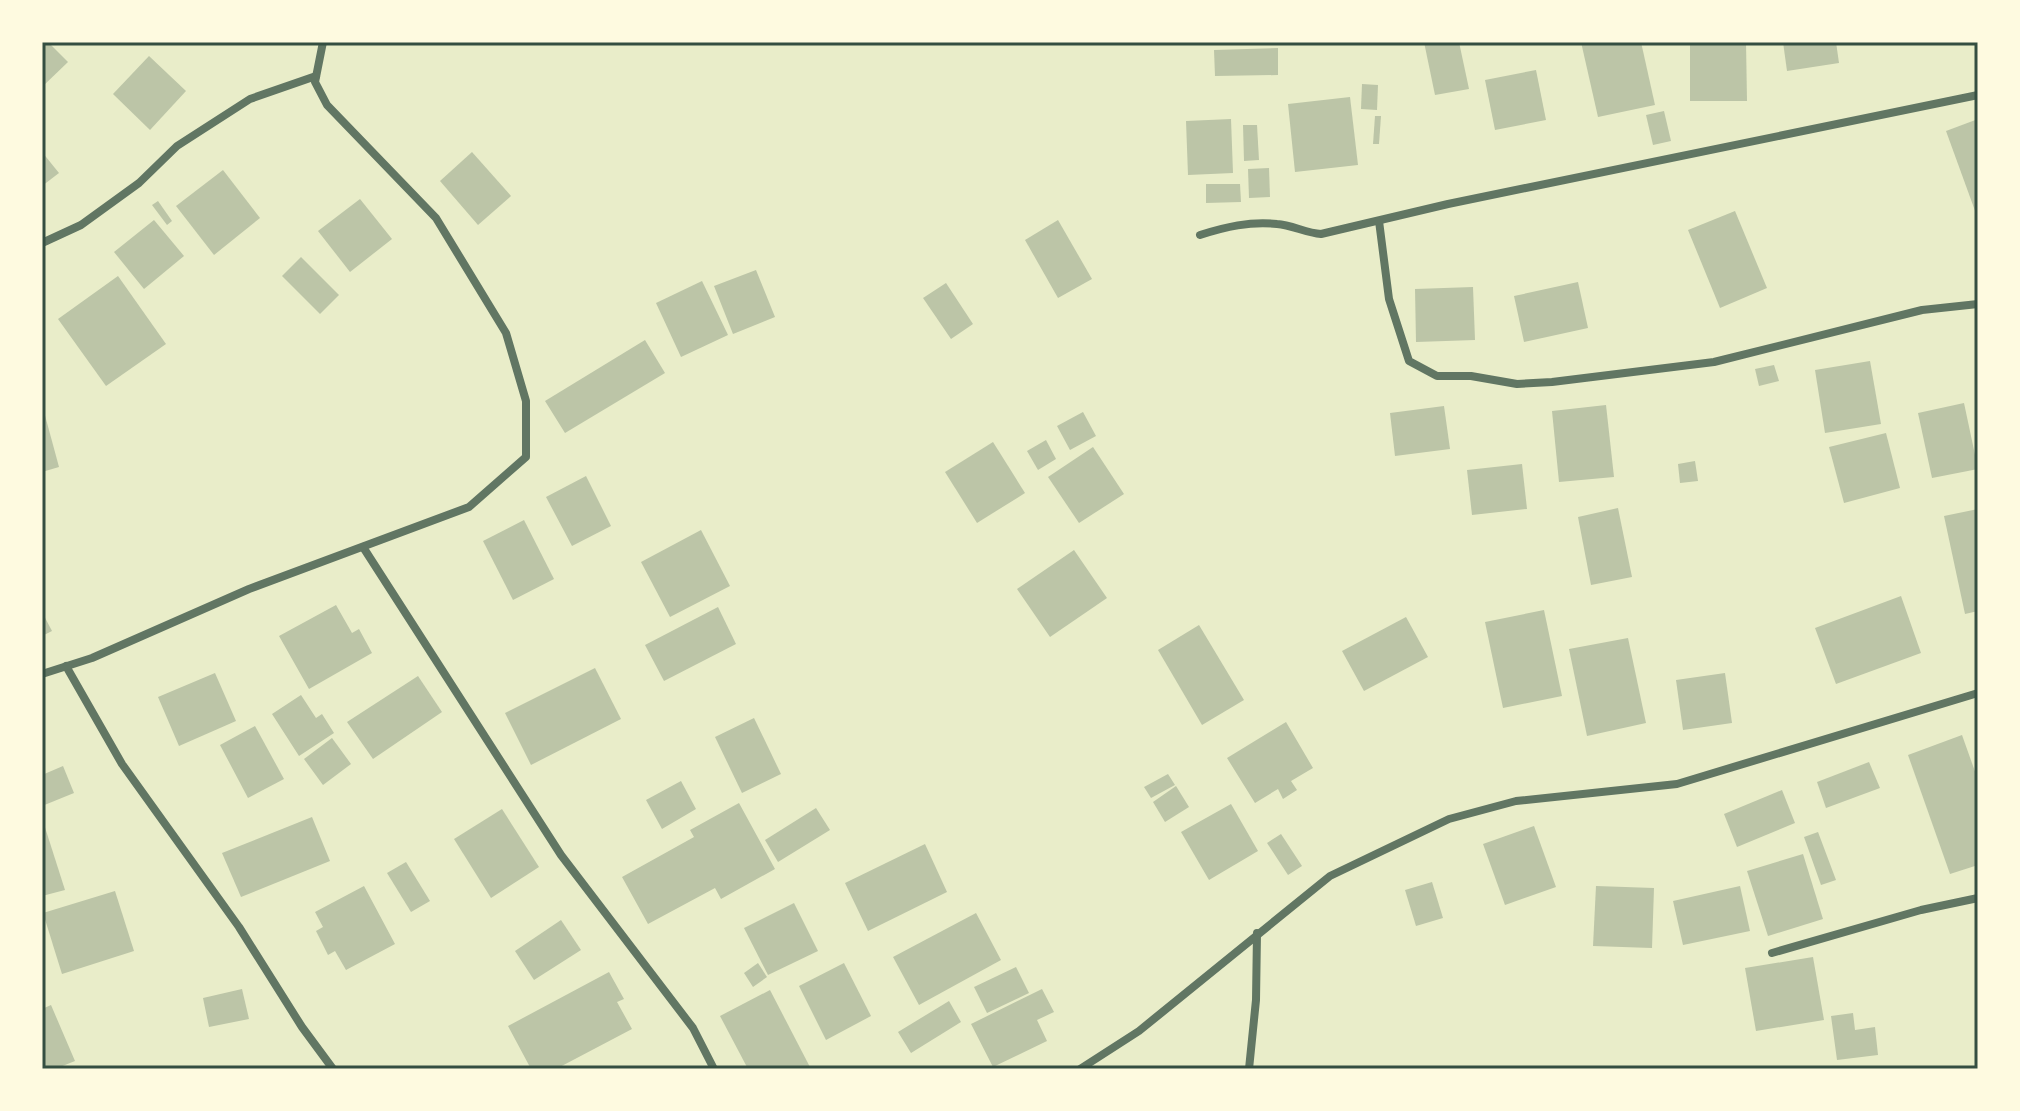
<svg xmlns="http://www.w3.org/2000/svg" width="2020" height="1111" font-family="Jost,sans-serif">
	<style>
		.building { fill: #bcc5a7 }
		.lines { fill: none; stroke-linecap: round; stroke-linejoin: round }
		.minor { stroke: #617663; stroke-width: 8 }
		.neatline { fill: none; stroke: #344e41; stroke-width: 3 }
	</style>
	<rect width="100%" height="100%" fill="#e9edc9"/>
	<!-- building -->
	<g class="building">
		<path d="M42,42H48L68,62L42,87Z"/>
		<path d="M1424,42H1459L1469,89L1435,95Z"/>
		<path d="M1581,42H1641L1655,105L1598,117Z"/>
		<path d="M1690,42H1746L1747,101H1690Z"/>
		<path d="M1783,42H1836L1839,63L1787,71Z"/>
		<path d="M1278,48V75L1215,76L1214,50Z"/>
		<path d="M149,56L186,91L150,130L113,94Z"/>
		<path d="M1536,70L1546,120L1495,130L1485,80Z"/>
		<path d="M1362,84L1378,85L1377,110L1361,109Z"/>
		<path d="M1350,97L1358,165L1295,172L1288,104Z"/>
		<path d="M1664,111L1671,141L1653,145L1646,115Z"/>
		<path d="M1375,116H1381L1379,144H1373Z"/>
		<path d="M1231,119L1233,173L1188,175L1186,121Z"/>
		<path d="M1978,119V219L1946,131Z"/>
		<path d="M1243,125H1257L1259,160L1244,161Z"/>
		<path d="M42,152L59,173L42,186Z"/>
		<path d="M472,152L511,196L478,225L440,181Z"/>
		<path d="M1269,168L1270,197L1249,198L1248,169Z"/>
		<path d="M223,170L260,218L214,255L176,206Z"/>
		<path d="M1206,184H1240L1241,202L1206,203Z"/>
		<path d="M360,199L392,239L350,272L318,231Z"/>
		<path d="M158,201L172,221L167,225L152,205Z"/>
		<path d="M1735,211L1767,288L1720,308L1688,230Z"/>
		<path d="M154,220L184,256L144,289L114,252Z"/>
		<path d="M1058,220L1092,279L1058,298L1025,240Z"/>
		<path d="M301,257L339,295L320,314L282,276Z"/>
		<path d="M756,270L775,317L733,334L714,286Z"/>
		<path d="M118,276L166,344L106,386L58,319Z"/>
		<path d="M702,281L728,335L681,357L656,303Z"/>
		<path d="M1578,282L1588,328L1524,342L1514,296Z"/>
		<path d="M946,283L973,324L951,339L923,298Z"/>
		<path d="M1473,287L1475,340L1416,342L1415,289Z"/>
		<path d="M645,340L665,373L565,433L545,401Z"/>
		<path d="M1870,361L1881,424L1825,433L1815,370Z"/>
		<path d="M1774,365L1779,381L1759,386L1755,369Z"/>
		<path d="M1964,403L1978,469L1932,478L1918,413Z"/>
		<path d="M1606,405L1614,477L1559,482L1552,411Z"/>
		<path d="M1444,406L1450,449L1395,456L1390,413Z"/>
		<path d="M43,408L59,467L42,472V409Z"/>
		<path d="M1083,412L1096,436L1070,450L1057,426Z"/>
		<path d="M1886,433L1900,488L1844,503L1829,447Z"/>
		<path d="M1046,440L1056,459L1038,470L1027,451Z"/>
		<path d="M993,442L1025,493L977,523L945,472Z"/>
		<path d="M1093,447L1124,494L1079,523L1048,477Z"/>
		<path d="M1695,461L1698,481L1680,483L1678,464Z"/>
		<path d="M1522,464L1527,509L1472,515L1467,470Z"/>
		<path d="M586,476L611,526L572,546L546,497Z"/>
		<path d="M1618,508L1632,577L1591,585L1578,517Z"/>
		<path d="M1978,509V611L1965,614L1944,516Z"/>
		<path d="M524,520L554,579L513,600L483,541Z"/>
		<path d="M701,530L730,586L670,617L641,562Z"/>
		<path d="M1074,550L1107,598L1050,637L1017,589Z"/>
		<path d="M1901,596L1921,653L1836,684L1815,628Z"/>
		<path d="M336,605L352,633L359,629L372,653L309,689L279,636Z"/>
		<path d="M718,607L736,644L664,681L645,645Z"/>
		<path d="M1544,610L1562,696L1503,708L1485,622Z"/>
		<path d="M42,612L52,631L42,636Z"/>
		<path d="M1406,617L1428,657L1364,691L1342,651Z"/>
		<path d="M1199,625L1244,700L1202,725L1158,650Z"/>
		<path d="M1628,638L1646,723L1587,736L1569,649Z"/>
		<path d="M595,668L621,719L531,765L505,713Z"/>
		<path d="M215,673L236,721L179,746L158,697Z"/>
		<path d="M1725,673L1732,723L1683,730L1676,680Z"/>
		<path d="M418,676L442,712L373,759L347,722Z"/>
		<path d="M301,695L316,718L322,714L334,733L299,756L272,714Z"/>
		<path d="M754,718L781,774L742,793L715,737Z"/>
		<path d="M1286,722L1313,768L1291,781L1297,790L1283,799L1278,789L1255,803L1227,758Z"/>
		<path d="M255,726L284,779L248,798L220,745Z"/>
		<path d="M1962,735L1978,780V865L1950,874L1908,755Z"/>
		<path d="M332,738L351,764L323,785L304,759Z"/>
		<path d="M1869,762L1880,788L1826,808L1817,782Z"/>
		<path d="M63,766L74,793L42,806V775Z"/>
		<path d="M1168,774L1175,785L1151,798L1144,787Z"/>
		<path d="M681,781L696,809L662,829L646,800Z"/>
		<path d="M1176,786L1189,807L1165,822L1153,802Z"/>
		<path d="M1782,790L1795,823L1737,847L1724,814Z"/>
		<path d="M739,803L775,869L721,899L715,888L648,924L622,877L694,837L690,830Z"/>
		<path d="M1231,804L1258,851L1209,880L1181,832Z"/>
		<path d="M816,808L830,830L778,862L765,840Z"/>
		<path d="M502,809L539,867L491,898L454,839Z"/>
		<path d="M312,817L330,861L241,897L222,853Z"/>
		<path d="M42,818L65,890L42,896Z"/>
		<path d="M1534,826L1556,887L1505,905L1483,844Z"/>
		<path d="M1818,832L1836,880L1821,885L1804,837Z"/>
		<path d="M1281,834L1302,866L1288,875L1267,843Z"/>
		<path d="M925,844L947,892L868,931L845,883Z"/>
		<path d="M1803,854L1823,919L1768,936L1747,871Z"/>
		<path d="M406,862L430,901L411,912L387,873Z"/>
		<path d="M1432,882L1443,918L1416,926L1405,890Z"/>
		<path d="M364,886L395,944L346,970L335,951L328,955L316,931L323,927L315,912Z"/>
		<path d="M1596,886L1654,888L1652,948L1593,946Z"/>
		<path d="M1740,886L1750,931L1683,945L1673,901Z"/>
		<path d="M115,891L134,951L62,974L43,913Z"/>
		<path d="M794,903L818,951L768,975L744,928Z"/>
		<path d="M976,913L1001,960L919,1005L893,957Z"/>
		<path d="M561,920L581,950L534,980L515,951Z"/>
		<path d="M1813,957L1824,1020L1756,1031L1745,968Z"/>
		<path d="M758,963L767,977L753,987L744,973Z"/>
		<path d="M844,963L871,1016L826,1040L799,986Z"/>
		<path d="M1016,967L1029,993L987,1013L974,987Z"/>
		<path d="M609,972L624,999L617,1002L632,1029L556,1069H531L508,1026Z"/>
		<path d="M242,989L249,1019L209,1027L203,998Z"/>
		<path d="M1042,989L1054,1012L1037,1020L1047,1041L993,1067L971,1024Z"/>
		<path d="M770,990L811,1069H748L720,1016Z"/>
		<path d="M949,1001L961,1022L911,1053L898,1032Z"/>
		<path d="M51,1005L75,1061L55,1069H42V1009Z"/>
		<path d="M1853,1013L1855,1030L1875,1027L1878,1055L1837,1060L1831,1016Z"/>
	</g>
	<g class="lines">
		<!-- minor -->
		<g class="minor">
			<path d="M1379,221L1389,299L1409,361L1437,376H1471L1517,384L1552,382L1714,362L1922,310L1978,304"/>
			<path d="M1200,235C1225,227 1250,221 1277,224C1292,225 1306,233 1321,234L1448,204L1978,95"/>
			<path d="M42,243L81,225L139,183L177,146L250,99L316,76"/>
			<path d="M363,547L561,855L693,1028L714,1069"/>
			<path d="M66,666L122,764L239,927L302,1027L333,1069"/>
			<path d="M42,674L92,658L249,589L469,507L526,457V401L506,333L436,218L327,105L315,82L323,42"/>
			<path d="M1772,953L1921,910L1978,898"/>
			<path d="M1080,1069L1139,1031L1330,876L1449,819L1516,801L1677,784L1978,693"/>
			<path d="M1249,1069L1256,1000L1257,933"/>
		</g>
	</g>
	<!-- border -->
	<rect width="2020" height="1111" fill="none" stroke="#fefae0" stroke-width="88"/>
	<rect x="44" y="44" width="1932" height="1023" class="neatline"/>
</svg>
